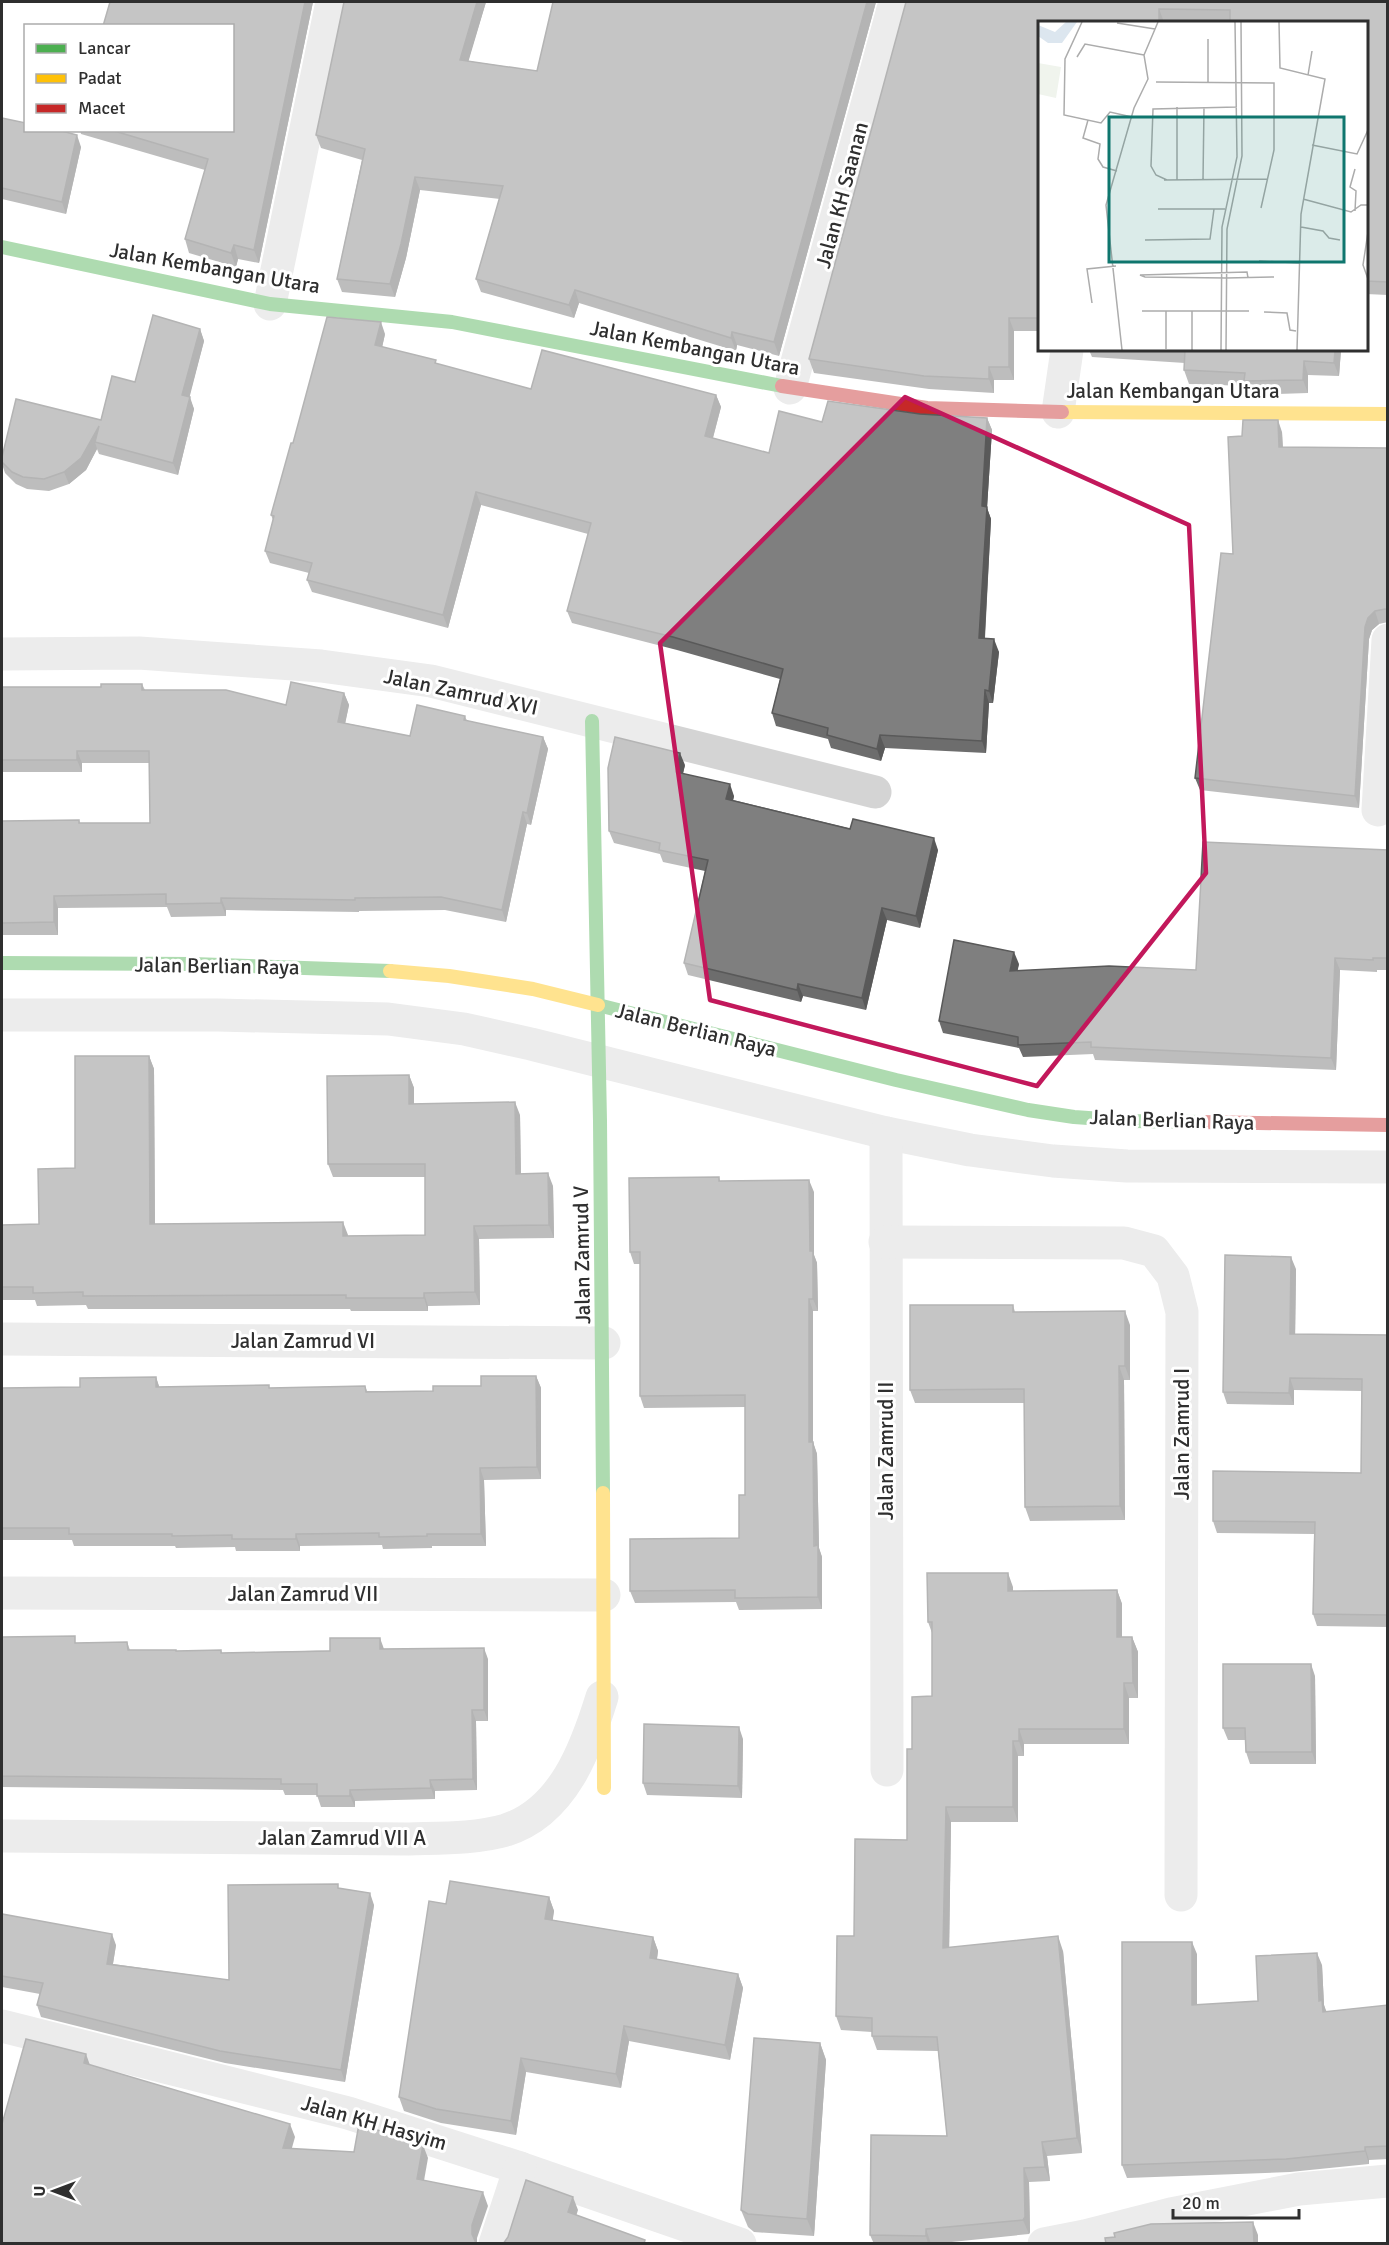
<svg xmlns="http://www.w3.org/2000/svg" width="1389" height="2245" font-family="Signika,sans-serif">
	<style>
		.lines { fill: none; stroke-linecap: round; stroke-linejoin: round }
		.street { stroke: #d4d4d4; stroke-width: 33 }
		.fast { stroke: #4caf50; stroke-width: 14 }
		.slow { stroke: #ffc107; stroke-width: 14 }
		.jam { stroke: #c62828; stroke-width: 14 }
		.wall { fill: #6d6d6d }
		.shaded-wall { fill: #595959 }
		.building { fill: #7f7f7f; stroke: #595959; stroke-width: 1.5 }
		.marked { fill: none; stroke: #c2185b; stroke-width: 4.5; stroke-linejoin: round }
		.labels { text-anchor: middle; dominant-baseline: central; stroke-width: 6; stroke-linejoin: round; paint-order: stroke }
		.street-label { font-size: 21px; fill: #2f2f2f; stroke: #fff }
		.inset-road { fill: none; stroke: #acacac; stroke-width: 1.5 }
		.view { fill: #0f766e; fill-opacity: 0.15; stroke: #0f766e; stroke-width: 3 }
		.inset-edge { fill: none; stroke: #2f2f2f; stroke-width: 3 }
	</style>
	<rect width="100%" height="100%" fill="#fff"/>
	<g class="lines">
		<!-- street -->
		<g class="street">
			<path d="M270,304L332,2"/>
			<path d="M790,388L895,2"/>
			<path d="M1058,412L1067,350"/>
			<path d="M2,654L139,653L321,666L431,681L875,792"/>
			<path d="M1378,810L1388,640"/>
			<path d="M2,1015H218L388,1019L464,1029L531,1044L886,1133L970,1150L1053,1161L1127,1166L1388,1167"/>
			<path d="M886,1133L887,1770"/>
			<path d="M885,1242L1124,1243L1154,1251L1173,1276L1182,1312L1181,1895"/>
			<path d="M2,1339L604,1343"/>
			<path d="M2,1593L604,1595"/>
			<path d="M2,1836L409,1839C441,1838 475,1839 506,1830C563,1812 586,1749 602,1697"/>
			<path d="M2,2026L348,2113L520,2168L740,2244"/>
			<path d="M495,2244L520,2168"/>
			<path d="M1044,2244L1085,2236L1171,2214L1299,2189L1388,2181"/>
		</g>
		<!-- fast -->
		<g class="fast">
			<path d="M2,247L270,304L452,322L782,386"/>
			<path d="M592,721L600,1121L603,1493"/>
			<path d="M2,963L193,964L390,971"/>
			<path d="M598,1005L896,1080L1028,1110L1074,1117L1131,1121L1200,1122"/>
		</g>
		<!-- slow -->
		<g class="slow">
			<path d="M1062,412L1388,414"/>
			<path d="M390,971L449,976L533,989L598,1005"/>
			<path d="M603,1493L604,1788"/>
		</g>
		<!-- jam -->
		<g class="jam">
			<path d="M782,386L927,408L1062,412"/>
			<path d="M1200,1122L1388,1125"/>
		</g>
	</g>
	<!-- wall -->
	<g class="wall">
		<path d="M313,2L259,263L238,259L236,267L189,253L185,239L205,170L81,134L80,130H232Z"/>
		<path d="M344,2H486L468,61L537,71L553,2H876L779,356L737,345L736,351L579,303L574,318L481,292L476,279L500,199L420,190L406,258L395,297L342,292L337,279L362,160L321,148L316,135Z"/>
		<path d="M906,2H1388V295L1366,294V22H1040V331H1014V380H994V393L929,389L814,373L809,359Z"/>
		<path d="M2,118L81,147L66,214L2,199Z"/>
		<path d="M200,329L204,341L189,397L194,409L178,475L99,454L97,449L86,470L69,484L49,491L27,489L16,484L5,473L2,464V457L101,420L135,382Z"/>
		<path d="M385,334L382,347L437,364L531,389L716,395L721,407L713,438L769,453L822,422L920,414L987,418L992,430L987,508L991,519L985,638L999,652L993,703H989L986,753L885,748L881,761L831,748L828,739L776,726L772,713L780,679L677,650L572,623L567,611L588,534L481,505L448,628L312,592L307,580L309,573L270,563L265,551L273,520L271,515L293,443Z"/>
		<path d="M1089,350H1341L1339,376L1308,375V393L1249,395L1246,386L1189,384L1184,370L1185,363L1092,357Z"/>
		<path d="M1282,432L1283,447L1388,448V622L1379,624L1372,630L1369,639L1359,808L1200,790L1195,778L1233,554L1242,436Z"/>
		<path d="M142,684L145,690L286,705L344,693L349,705L345,723L410,736L465,716L467,721L543,737L548,749L531,825L527,824L506,922L445,910L359,911V912L226,910V916L171,917L167,907L58,908V935H2V821L79,820L80,823H150L149,763H82V772H2V687H101Z"/>
		<path d="M685,765L683,774L734,796L733,800L938,850L920,928L887,920L866,1010L803,996L801,1002L688,975L684,963L705,871L663,862L660,854L614,843L609,831Z"/>
		<path d="M1388,850V970H1377V972L1340,970L1336,1070L1095,1060L1093,1054L1023,1057L1019,1048L943,1033L939,1021L1019,964L1017,971L1196,970Z"/>
		<path d="M149,1056L154,1069L155,1224L348,1235V1236L425,1235V1177H333L328,1164L409,1075L414,1088V1104L520,1115L521,1174L553,1186L554,1238L479,1239L480,1305L428,1306V1311H351L350,1309H88L86,1305L37,1306L35,1300H2V1225L39,1224Z"/>
		<path d="M719,1177L720,1181L814,1192V1255L817,1263L818,1311H813V1442L817,1454L819,1548L822,1557V1609L739,1610L736,1602L635,1603L630,1591L739,1538L745,1495V1407L644,1408L640,1396V1264H634L630,1252Z"/>
		<path d="M1296,1269L1295,1334L1388,1335V1627L1317,1626L1313,1614L1314,1534L1217,1533L1213,1521L1361,1473L1362,1391L1294,1390V1405L1227,1404L1223,1392Z"/>
		<path d="M1013,1305L1015,1312L1130,1325V1380H1124L1125,1520L1030,1521L1025,1507L1024,1403H915L910,1390Z"/>
		<path d="M536,1376L541,1388V1479L484,1480L486,1546H432V1548L383,1549L382,1545L300,1546V1551H236L235,1547L176,1548L175,1546H74L72,1540H2V1388L80,1387L156,1377L159,1387L270,1388L365,1386L367,1391H433L481,1386Z"/>
		<path d="M1013,1587V1591L1117,1590L1122,1604V1637H1132L1138,1652V1698H1129V1744H1024V1756H1018V1822H951L949,1947L1063,1951L1082,2153L1047,2156L1050,2181L1029,2182L1030,2232L1029,2234L932,2244H874L870,2235L947,2136L938,2051L877,2050L872,2036V2032L841,2030L836,2016L854,1936L907,1840L912,1749L932,1696V1633L928,1622Z"/>
		<path d="M2,1637L78,1643L127,1642L130,1650L177,1651L221,1650L222,1653L384,1649L488,1659V1721H476L477,1790L435,1791V1799L355,1801V1807H321L317,1795H285L283,1790L2,1787Z"/>
		<path d="M1315,1676L1316,1764H1250L1246,1752L1245,1740H1228L1223,1728Z"/>
		<path d="M743,1739L742,1798L647,1795L643,1783Z"/>
		<path d="M339,1888L374,1905L345,2082L225,2063L41,2017L37,2005L40,1994L2,1987V1914L116,1945L113,1964L229,1980Z"/>
		<path d="M549,1897L554,1911L552,1920L653,1937L658,1951L657,1959L738,1974L743,1988L730,2060L629,2041L621,2088L526,2072L516,2135L441,2123L404,2111L399,2097L446,1904Z"/>
		<path d="M1197,1954V2005L1258,2001L1322,1965L1324,2005L1326,2012L1388,2005V2159L1369,2160V2164L1290,2172L1127,2178L1122,2165Z"/>
		<path d="M820,2043L826,2060L814,2236L754,2232L748,2227L741,2210Z"/>
	</g>
	<!-- shaded-wall -->
	<g class="shaded-wall">
		<path d="M305,2H313L259,263L254,250Z"/>
		<path d="M477,2H486L465,73L460,60Z"/>
		<path d="M867,2H876L779,356L774,342Z"/>
		<path d="M1159,9L1164,22H1159Z"/>
		<path d="M77,135L81,147L66,214L62,202Z"/>
		<path d="M415,177L420,190L406,258L395,297L390,284Z"/>
		<path d="M234,245L238,259L236,267L231,253Z"/>
		<path d="M575,290L579,303L574,318L569,305Z"/>
		<path d="M1009,318L1014,331V380L1009,367Z"/>
		<path d="M381,322L385,334L380,357L375,345Z"/>
		<path d="M200,329L204,341L187,407L182,395Z"/>
		<path d="M732,332L737,345L736,351L731,338Z"/>
		<path d="M1335,350H1341L1339,376L1334,363Z"/>
		<path d="M1304,361L1308,375V393L1303,380Z"/>
		<path d="M989,367L994,380V393L989,379Z"/>
		<path d="M716,395L721,407L710,448L705,436Z"/>
		<path d="M190,397L194,409L178,475L173,463Z"/>
		<path d="M987,418L992,430L987,508L991,519L984,650L979,638L982,506Z"/>
		<path d="M1278,420L1282,432L1283,459L1279,447Z"/>
		<path d="M99,426L95,442L97,449L86,470L69,484L64,472Z"/>
		<path d="M476,492L481,505L448,628L443,615Z"/>
		<path d="M1375,611L1379,624L1372,630L1369,639L1359,808L1355,796L1365,627L1368,618Z"/>
		<path d="M994,639L999,652L993,703L989,691Z"/>
		<path d="M985,690L989,703L986,753L982,741Z"/>
		<path d="M344,693L349,705L343,734L338,722Z"/>
		<path d="M880,735L885,748L881,761L877,749Z"/>
		<path d="M543,737L548,749L531,825L527,813Z"/>
		<path d="M77,751L82,763V772L77,760Z"/>
		<path d="M680,753L685,765L680,784L676,772Z"/>
		<path d="M730,784L734,796L731,811L726,799Z"/>
		<path d="M523,812L527,824L506,922L502,910Z"/>
		<path d="M934,838L938,850L920,928L916,916Z"/>
		<path d="M54,896L58,908V935L54,922Z"/>
		<path d="M221,898L226,910V916L221,903Z"/>
		<path d="M882,908L887,920L866,1010L862,998Z"/>
		<path d="M1014,952L1019,964L1015,983L1010,971Z"/>
		<path d="M1335,958L1340,970L1336,1070L1331,1058Z"/>
		<path d="M798,984L803,996L801,1002L797,990Z"/>
		<path d="M149,1056L154,1069L155,1237L150,1224Z"/>
		<path d="M409,1075L414,1088V1117L409,1104Z"/>
		<path d="M515,1102L520,1115L521,1187L516,1174Z"/>
		<path d="M548,1173L553,1186L554,1238L549,1225Z"/>
		<path d="M809,1180L814,1192V1255L817,1263L818,1311L813,1299L810,1251Z"/>
		<path d="M343,1222L348,1235V1249L343,1236Z"/>
		<path d="M474,1226L479,1239L480,1305L475,1292Z"/>
		<path d="M1291,1257L1296,1269L1295,1346L1290,1334Z"/>
		<path d="M424,1293L428,1306V1311L424,1298Z"/>
		<path d="M809,1299L813,1311V1442L817,1454L819,1548L822,1557V1609L818,1597L809,1442Z"/>
		<path d="M1125,1311L1130,1325V1380L1125,1366Z"/>
		<path d="M1119,1366L1124,1380L1125,1520L1120,1506Z"/>
		<path d="M536,1376L541,1388V1479L537,1467Z"/>
		<path d="M156,1377L160,1389L156,1387Z"/>
		<path d="M1290,1378L1294,1390V1405L1289,1393Z"/>
		<path d="M480,1468L484,1480L486,1546L481,1534Z"/>
		<path d="M296,1534L300,1546V1551L296,1539Z"/>
		<path d="M1008,1573L1013,1587V1605L1008,1591Z"/>
		<path d="M1117,1590L1122,1604V1652L1117,1637Z"/>
		<path d="M1132,1637L1138,1652V1698L1133,1683Z"/>
		<path d="M380,1638L384,1649V1661L380,1649Z"/>
		<path d="M484,1648L488,1659V1721L484,1710Z"/>
		<path d="M1311,1664L1315,1676L1316,1764L1312,1752Z"/>
		<path d="M1124,1683L1129,1698V1744L1124,1729Z"/>
		<path d="M472,1710L476,1721L477,1790L473,1779Z"/>
		<path d="M739,1727L743,1739L742,1798L738,1786Z"/>
		<path d="M1019,1729L1024,1744V1756L1019,1741Z"/>
		<path d="M1013,1741L1018,1756V1822L1013,1807Z"/>
		<path d="M430,1780L435,1791V1799L431,1788Z"/>
		<path d="M350,1790L355,1801V1807L350,1796Z"/>
		<path d="M946,1807L951,1822L949,1962L943,1948Z"/>
		<path d="M370,1893L374,1905L345,2082L341,2070Z"/>
		<path d="M549,1897L554,1911L551,1934L545,1919Z"/>
		<path d="M112,1934L116,1945L111,1975L107,1964Z"/>
		<path d="M1058,1936L1063,1951L1082,2153L1077,2138Z"/>
		<path d="M653,1937L658,1951L655,1972L650,1958Z"/>
		<path d="M1192,1942L1197,1954V2017L1192,2005Z"/>
		<path d="M1317,1953L1322,1965L1324,2005L1327,2013V2024L1319,2001Z"/>
		<path d="M738,1974L743,1988L730,2060L725,2045Z"/>
		<path d="M624,2026L629,2041L621,2088L616,2074Z"/>
		<path d="M820,2043L826,2060L814,2236L807,2219Z"/>
		<path d="M86,2054L91,2068L84,2063Z"/>
		<path d="M521,2058L526,2072L516,2135L511,2121Z"/>
		<path d="M290,2124L295,2137L288,2162L283,2148Z"/>
		<path d="M1042,2142L1047,2156L1050,2181L1045,2167Z"/>
		<path d="M423,2145L428,2158L422,2192L417,2179Z"/>
		<path d="M1365,2147L1369,2160V2164L1365,2151Z"/>
		<path d="M1024,2168L1029,2182L1030,2232L1029,2234L1023,2220Z"/>
		<path d="M483,2192L488,2206L477,2238V2244H475L472,2234V2225Z"/>
		<path d="M573,2197L578,2210L573,2226L568,2212Z"/>
		<path d="M1253,2222L1258,2235V2244H1254Z"/>
		<path d="M926,2229L931,2244H928L926,2236Z"/>
	</g>
	<!-- building -->
	<g class="building">
		<path d="M110,2H305L254,250L234,245L231,253L185,239L208,159L111,130H232V26H103Z"/>
		<path d="M344,2H477L460,60L537,71L553,2H867L774,342L732,332L731,338L575,290L569,305L476,279L503,186L415,177L401,244L390,284L337,279L365,149L316,135Z"/>
		<path d="M906,2H1388V282L1366,281V22H1230V10L1159,9V22H1040V318H1009V367H989V379L924,376L809,359Z"/>
		<path d="M2,118L26,123V130H58L77,135L62,202L2,188Z"/>
		<path d="M153,315L200,329L182,395L190,397L173,463L95,442L99,426L81,458L64,472L44,479L23,477L12,472L2,462V457L16,399L101,420L112,376L135,382Z"/>
		<path d="M327,317L381,322L375,345L436,360L435,363L531,389L542,350L716,395L705,436L769,453L779,411L822,422L828,401L920,414L987,418L982,506L987,507L979,638L994,639L989,691L985,690L982,741L880,735L877,749L827,735L828,728L772,713L783,669L673,637L567,611L591,523L476,492L443,615L307,580L312,563L265,551L274,516L271,515L291,443H293Z"/>
		<path d="M1179,350H1335L1334,363L1304,361L1303,380L1244,381L1245,373L1184,370L1185,350Z"/>
		<path d="M1243,420H1278L1279,447L1388,448V610L1385,609L1375,611L1368,618L1365,627L1355,796L1195,778L1221,553L1233,554L1228,437L1242,436Z"/>
		<path d="M291,682L344,693L338,722L410,736L417,705L465,716L464,720L543,737L527,813L523,812L502,910L441,897L355,898V900L221,898V903L166,904V894L54,896V922L2,923V821L79,820V823H150L149,751H77V760H2V687H101V684H142V690H226L286,705Z"/>
		<path d="M615,737L680,753L676,772L730,784L726,799L850,829L853,819L934,838L916,916L882,908L862,998L798,984L797,990L684,963L708,860L659,850L660,843L609,831L608,768Z"/>
		<path d="M1203,842L1388,850V958H1373V960L1335,958L1331,1058L1091,1047V1042L1018,1045V1037L939,1021L954,940L1014,952L1010,971L1109,966L1196,970Z"/>
		<path d="M75,1056H149L150,1224L343,1222V1236L425,1235V1164H328L327,1076L409,1075V1104L515,1102L516,1174L548,1173L549,1225L474,1226L475,1292L424,1293V1298H346V1295L83,1296V1292L33,1293V1287H2V1225L39,1224L38,1169L75,1168Z"/>
		<path d="M719,1177V1181L809,1180L810,1251H813V1299H809V1442H813L814,1546L818,1545V1597L735,1598V1590L630,1591V1539L739,1538V1495H745V1395L640,1396V1252H630L629,1178Z"/>
		<path d="M1225,1255L1291,1257L1290,1334L1388,1335V1615L1313,1614L1315,1522L1213,1521V1471L1361,1473L1362,1379L1290,1378L1289,1393L1223,1392Z"/>
		<path d="M910,1305H1013V1312L1125,1311V1366H1119L1120,1506L1025,1507L1024,1389L910,1390Z"/>
		<path d="M481,1376H536L537,1467L480,1468L481,1534H427V1536L379,1537V1533L296,1534V1539H232V1535L172,1536V1534H69V1528H2V1388L80,1387V1378L156,1377V1387L269,1385V1388L365,1386L366,1392L433,1391V1386H481Z"/>
		<path d="M927,1573H1008V1591L1117,1590V1637H1132L1133,1683H1124V1729H1019V1741H1013V1807H946L943,1948L1058,1936L1077,2138L1042,2142L1045,2167L1024,2168L1025,2217L1023,2220L926,2229V2236L870,2235L871,2135L947,2136L937,2037L872,2036V2018L836,2016L837,1936H854L855,1839L907,1840V1749H912V1697L932,1696V1622H928Z"/>
		<path d="M75,1636V1643L127,1642L128,1650H176V1651L221,1650V1653L330,1651V1638H380V1649L484,1648V1710H472L473,1779L430,1780L431,1788L350,1790V1796H317V1784H281V1779L2,1776V1637Z"/>
		<path d="M1223,1664H1311L1312,1752H1246L1245,1728H1223Z"/>
		<path d="M644,1724L739,1727L738,1786L643,1783Z"/>
		<path d="M450,1881L549,1897L545,1919L653,1937L650,1958L738,1974L725,2045L624,2026L616,2074L521,2058L511,2121L436,2109L399,2097L429,1901L446,1904Z"/>
		<path d="M338,1884V1888L370,1893L341,2070L220,2051L37,2005L43,1983L2,1976V1914L112,1934L107,1964L229,1980L228,1885Z"/>
		<path d="M1122,1942H1192V2005L1258,2001L1256,1956L1317,1953L1319,2001L1322,2000L1323,2012L1388,2005V2146L1365,2147V2151L1286,2159L1122,2165Z"/>
		<path d="M754,2038L820,2043L807,2219L748,2214L741,2210Z"/>
		<path d="M26,2039L86,2054L84,2063L290,2124L283,2148L354,2152L359,2124L423,2145L417,2179L483,2192L472,2225V2234L476,2243L477,2244H2V2124Z"/>
		<path d="M526,2180L573,2197L568,2212L645,2240L644,2244H503L508,2237Z"/>
		<path d="M1253,2222L1254,2244H1106L1105,2238L1115,2237L1114,2233L1151,2224Z"/>
	</g>
	<!-- marked area -->
	<path d="M0 0H1389V2245H0ZM905,397L1189,525L1206,873L1037,1086L710,1000L660,643Z" fill="#fff" fill-opacity=".55" fill-rule="evenodd"/>
	<path class="marked" d="M905,397L1189,525L1206,873L1037,1086L710,1000L660,643Z"/>
	<g class="labels">
		<!-- street labels -->
		<g class="street-label">
			<text transform="translate(842 195) rotate(-75)">Jalan KH Saanan</text>
			<text transform="translate(215 268) rotate(10)">Jalan Kembangan Utara</text>
			<text transform="translate(695 348) rotate(11)">Jalan Kembangan Utara</text>
			<text x="1173" y="391">Jalan Kembangan Utara</text>
			<text transform="translate(461 692) rotate(12)">Jalan Zamrud XVI</text>
			<text transform="translate(217 966) rotate(1)">Jalan Berlian Raya</text>
			<text transform="translate(696 1030) rotate(14)">Jalan Berlian Raya</text>
			<text transform="translate(1172 1120) rotate(2)">Jalan Berlian Raya</text>
			<text transform="translate(582 1255) rotate(-91)">Jalan Zamrud V</text>
			<text x="303" y="1341">Jalan Zamrud VI</text>
			<text transform="translate(1182 1434) rotate(-90)">Jalan Zamrud I</text>
			<text transform="translate(886 1451) rotate(-90)">Jalan Zamrud II</text>
			<text x="303" y="1594">Jalan Zamrud VII</text>
			<text x="342" y="1838">Jalan Zamrud VII A</text>
			<text transform="translate(374 2123) rotate(16)">Jalan KH Hasyim</text>
		</g>
	</g>
	<!-- overview -->
	<g transform="translate(1038 21)">
		<rect width="330" height="330" fill="#fff"/>
		<path d="M0,42L23,46L18,77L0,73Z" fill="#f0f4ed"/>
		<path d="M28,1H39L24,22H10L0,15V4L17,11Z" fill="#dce6ef"/>
		<path class="inset-road" d="M44,1L27,38L26,94L63,102L72,91L94,96M241,1L242,47L287,58L263,193L259,329M79,2L117,8M170,18V61M39,36L47,23L106,34M270,54L274,30M118,61L236,62V129L223,187M50,99L45,117L62,123L60,138L65,146L79,150M274,124L319,133L330,109M317,148L312,166L318,170L317,190M126,159L230,158M129,159L118,154L113,145L115,88L199,86M139,159V86M165,159L166,86M265,178L313,191L323,184H330M120,188H187M263,206L285,210L291,217L302,219M330,211L325,244L330,258M107,219L172,218L176,188M221,240L262,242M210,257L209,251L102,254L107,256L188,257L236,256M54,282L49,248L78,245M104,290H211M154,290V329M226,291L249,292L252,309L258,310M128,328V290M84,329L68,184L96,87L110,58L106,34L120,1M183,329L184,206L199,136L197,1M188,329L189,208L204,135L203,1"/>
		<path class="view" d="M71,96H306V241H71Z"/>
		<rect width="330" height="330" class="inset-edge"/>
	</g>
	<!-- border -->
	<rect width="1389" height="2245" fill="none" stroke="#2f2f2f" stroke-width="6"/>
	<!-- legend -->
	<rect x="24" y="24" width="210" height="108" fill="#ffffff" stroke="#acacac" stroke-width="1.5"/>
	<rect x="36" y="44" width="30" height="9" fill="#4caf50" stroke="#acacac" stroke-width="1.5"/>
	<text x="78" y="54" font-size="18" fill="#2f2f2f">Lancar</text>
	<rect x="36" y="74" width="30" height="9" fill="#ffc107" stroke="#acacac" stroke-width="1.5"/>
	<text x="78" y="84" font-size="18" fill="#2f2f2f">Padat</text>
	<rect x="36" y="104" width="30" height="9" fill="#c62828" stroke="#acacac" stroke-width="1.5"/>
	<text x="78" y="114" font-size="18" fill="#2f2f2f">Macet</text>
	<!-- north arrow -->
	<g transform="translate(54 2191) rotate(270)" stroke="#ffffff" stroke-width="4.5" paint-order="stroke">
	<path d="M0-4.5L10 22L0 15L-10 22Z" fill="#2f2f2f"/>
	<text y="-9" font-size="16" font-weight="bold" text-anchor="middle" fill="#2f2f2f">U</text>
	</g>
	<!-- scale -->
	<path d="M1173 2209v9h126v-9" fill="none" stroke="#2f2f2f" stroke-width="3"/>
	<text x="1182" y="2209" font-size="18" fill="#2f2f2f" stroke="#ffffff" stroke-width="4.5" paint-order="stroke">20 m</text>
</svg>
